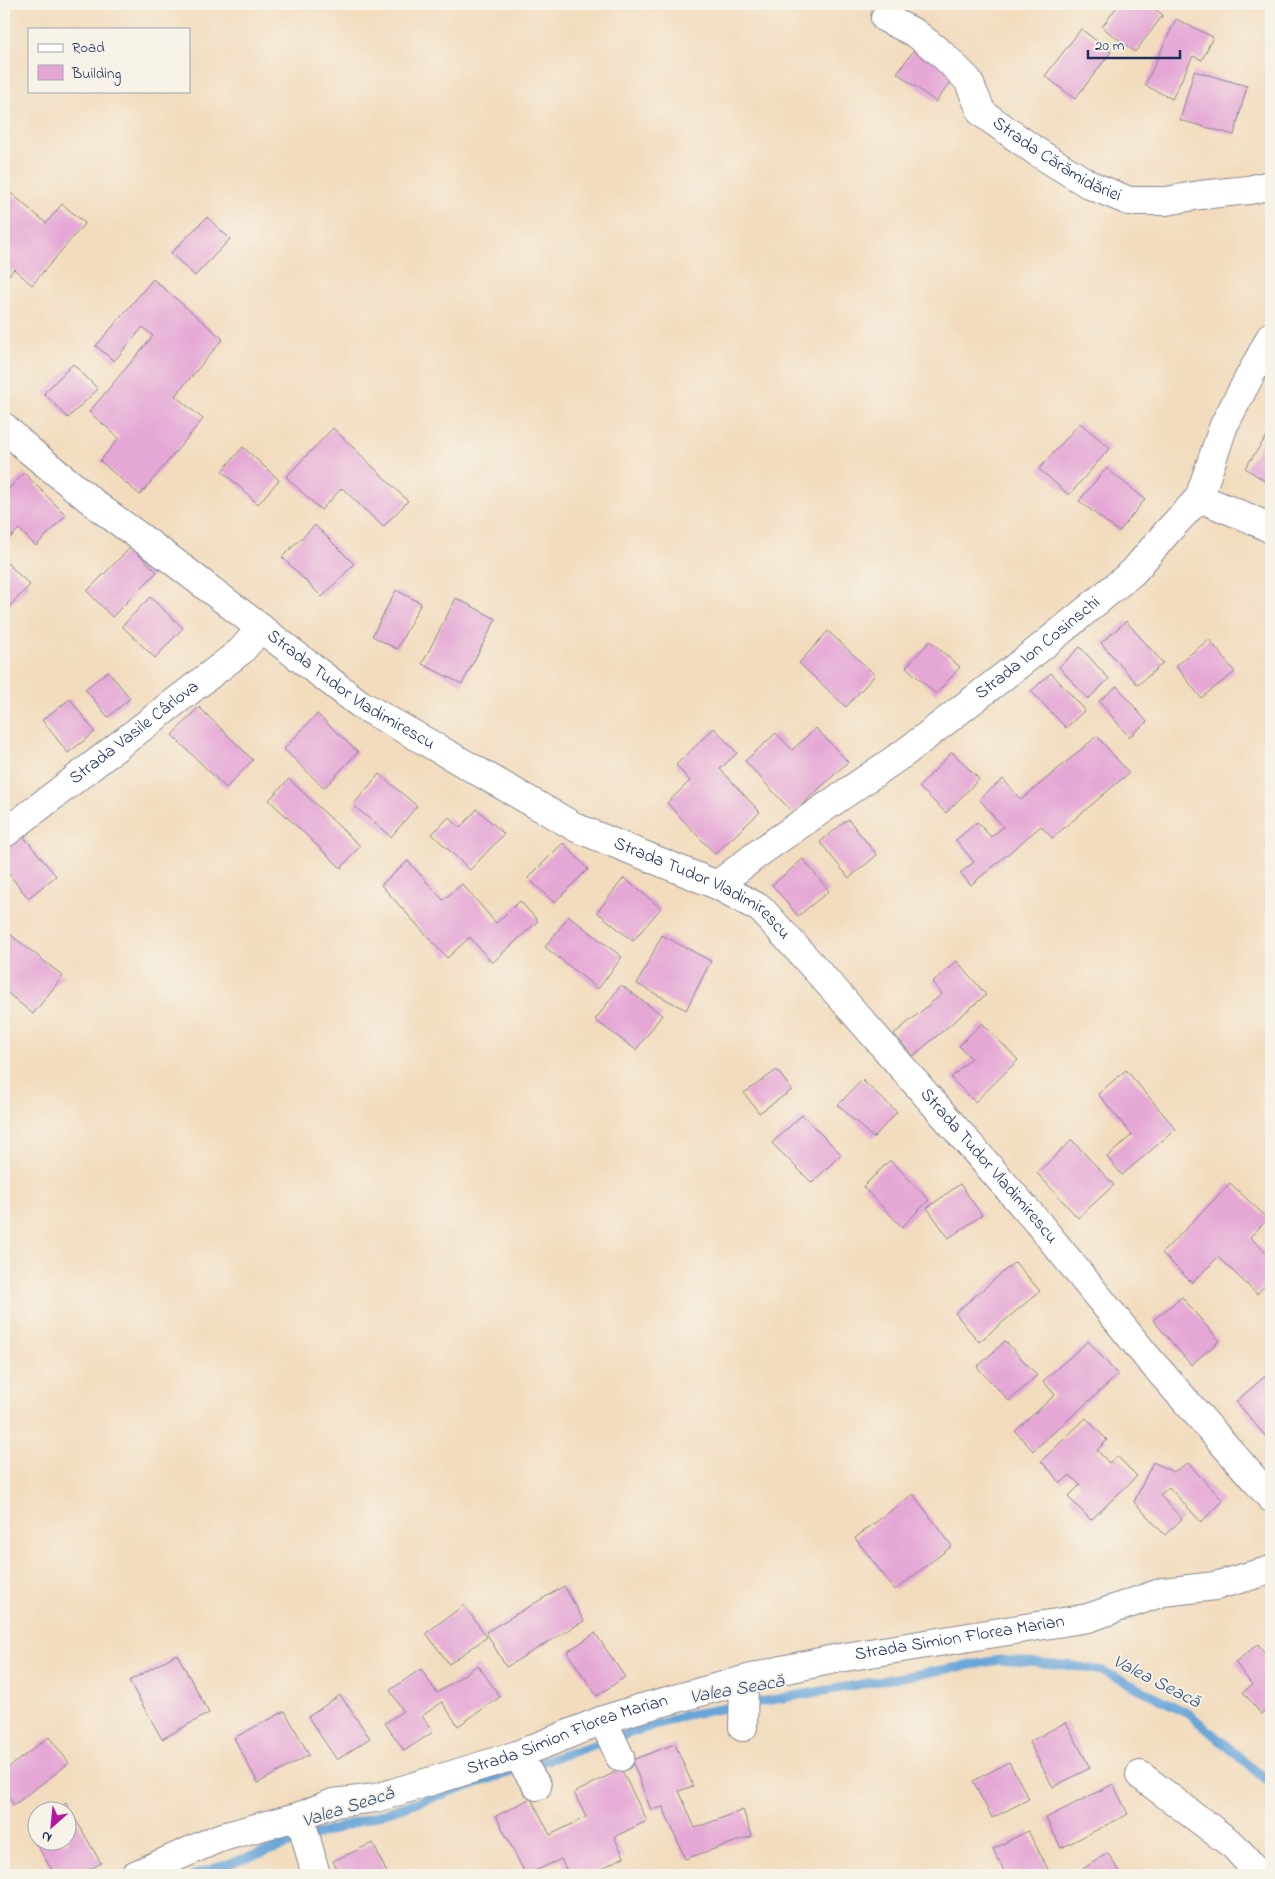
<svg xmlns="http://www.w3.org/2000/svg" width="1275" height="1879" font-family="'Indie Flower',sans-serif">
	<style>
		.lines { fill: none; stroke-linecap: round; stroke-linejoin: round }
		.stream { stroke: #68a5d9; stroke-width: 9 }
		.building { fill: #e5a7d5 }
		.minor-casing { stroke: #86868e; stroke-width: 30 }
		.minor { stroke: #fff; stroke-width: 28 }
		.labels { text-anchor: middle; dominant-baseline: central; stroke-width: 4; stroke-linejoin: round; paint-order: stroke }
		.street-label { font-size: 18px; fill: #1b2f5e; stroke: #f7f3e8 }
		.water-label { font-size: 19px; font-style: italic; fill: #325283; stroke: #f7f3e8 }
	</style>
	<rect width="100%" height="100%" fill="#f7f3e8"/>
	<filter id="ink" filterUnits="userSpaceOnUse"><feTurbulence type="fractalNoise" baseFrequency=".02" numOctaves="2"/><feDisplacementMap in="SourceGraphic" scale="10" xChannelSelector="R" yChannelSelector="G"/><feConvolveMatrix kernelMatrix="1 2 1 2 8 2 1 2 1" color-interpolation-filters="sRGB"/></filter>
	<filter id="wash" filterUnits="userSpaceOnUse"><feTurbulence type="fractalNoise" baseFrequency=".0096" numOctaves="4" result="noise"/><feDisplacementMap in="SourceGraphic" scale="20" xChannelSelector="R" yChannelSelector="G"/><feGaussianBlur stdDeviation="1.12" result="paint"/><feColorMatrix in="noise" values="0 0 0 0 0 0 0 0 0 0 0 0 0 0 0 0 0 1.4 0 .05"/><feComposite in="paint" operator="in"/></filter>
	<g filter="url(#wash)">
		<rect width="100%" height="100%" fill="#f2dcbd"/>
		<g class="lines">
			<!-- stream -->
			<path class="stream" d="M194,1875L686,1715L999,1660L1067,1665L1103,1671L1188,1713L1271,1784"/>
		</g>
		<g id="blocks">
			<!-- building -->
			<g class="building">
				<path d="M1119,4H1147L1163,15L1135,52L1102,27Z"/>
				<path d="M1176,19L1213,37L1202,60L1193,56L1172,99L1145,85Z"/>
				<path d="M1081,29L1111,52L1075,99L1045,76Z"/>
				<path d="M919,43L958,72L936,102L897,73Z"/>
				<path d="M1194,71L1247,86L1234,135L1180,120Z"/>
				<path d="M6,189L46,223L62,204L85,223L32,285L14,269L4,281V191Z"/>
				<path d="M207,217L230,239L195,276L171,253Z"/>
				<path d="M153,279L223,339L175,396L203,419L140,495L100,461L119,438L89,412L153,336L143,327L114,361L96,346Z"/>
				<path d="M73,364L98,389L68,418L44,393Z"/>
				<path d="M1080,423L1110,448L1069,495L1039,469Z"/>
				<path d="M333,428L408,501L383,527L342,488L321,510L286,477Z"/>
				<path d="M1267,436L1271,438V485L1245,468Z"/>
				<path d="M243,447L279,480L258,504L222,471Z"/>
				<path d="M1106,468L1145,499L1119,532L1079,501Z"/>
				<path d="M24,473L66,515L36,546L19,529L4,544V494Z"/>
				<path d="M315,525L354,564L322,597L282,557Z"/>
				<path d="M131,547L157,572L112,617L87,591Z"/>
				<path d="M4,560L30,585L4,612Z"/>
				<path d="M396,590L421,603L397,649L372,636Z"/>
				<path d="M150,597L183,628L155,658L122,626Z"/>
				<path d="M456,598L496,619L462,684L422,664Z"/>
				<path d="M1126,621L1163,663L1138,685L1101,643Z"/>
				<path d="M828,631L875,675L846,707L799,663Z"/>
				<path d="M1209,639L1235,672L1201,698L1176,666Z"/>
				<path d="M930,641L960,667L936,694L906,667Z"/>
				<path d="M1080,647L1109,679L1088,699L1059,667Z"/>
				<path d="M108,671L130,698L108,717L85,689Z"/>
				<path d="M1051,673L1085,710L1066,728L1031,691Z"/>
				<path d="M1117,686L1147,722L1129,737L1099,701Z"/>
				<path d="M70,699L95,732L68,753L42,720Z"/>
				<path d="M199,707L253,760L226,788L172,735Z"/>
				<path d="M317,714L358,752L324,788L284,749Z"/>
				<path d="M714,728L737,753L720,769L760,812L715,854L667,803L690,781L676,765Z"/>
				<path d="M816,728L848,762L793,813L745,761L776,733L792,750Z"/>
				<path d="M1097,736L1129,773L1052,838L1041,826L971,885L960,873L974,862L956,840L977,822L991,837L1003,827L979,799L1003,779L1021,800Z"/>
				<path d="M952,752L979,779L946,813L919,787Z"/>
				<path d="M379,774L417,806L391,837L353,805Z"/>
				<path d="M289,779L360,846L341,868L269,800Z"/>
				<path d="M477,809L504,834L470,870L432,834L449,817L460,828Z"/>
				<path d="M848,819L877,855L849,878L820,842Z"/>
				<path d="M19,831L56,876L28,898L4,868V843Z"/>
				<path d="M563,843L588,869L554,903L528,878Z"/>
				<path d="M803,859L829,891L798,916L772,885Z"/>
				<path d="M408,861L443,900L462,884L496,923L520,901L538,921L492,963L470,937L447,958L381,885Z"/>
				<path d="M624,878L661,908L633,941L597,912Z"/>
				<path d="M569,916L622,957L598,989L545,947Z"/>
				<path d="M6,931L63,976L33,1014L4,990V934Z"/>
				<path d="M662,935L711,961L686,1010L637,984Z"/>
				<path d="M957,961L986,995L913,1056L894,1034L942,994L932,982Z"/>
				<path d="M621,985L662,1015L636,1050L595,1020Z"/>
				<path d="M982,1023L1018,1060L975,1102L951,1078L971,1058L959,1046Z"/>
				<path d="M777,1070L792,1090L759,1113L744,1093Z"/>
				<path d="M1126,1070L1176,1129L1122,1175L1107,1157L1132,1135L1098,1094Z"/>
				<path d="M862,1080L897,1112L873,1138L838,1105Z"/>
				<path d="M802,1115L841,1154L812,1183L772,1143Z"/>
				<path d="M1072,1140L1114,1185L1078,1218L1037,1173Z"/>
				<path d="M890,1160L929,1200L902,1227L863,1187Z"/>
				<path d="M1230,1183L1268,1219L1250,1237L1271,1257V1279L1257,1294L1218,1257L1192,1283L1162,1253Z"/>
				<path d="M960,1184L982,1215L949,1238L927,1208Z"/>
				<path d="M1015,1262L1040,1291L979,1342L955,1313Z"/>
				<path d="M1182,1297L1219,1341L1191,1365L1153,1320Z"/>
				<path d="M1005,1341L1037,1375L1009,1401L977,1367Z"/>
				<path d="M1088,1341L1118,1375L1033,1451L1015,1431L1055,1395L1043,1381Z"/>
				<path d="M1269,1373L1271,1376V1443L1236,1401Z"/>
				<path d="M1086,1418L1107,1440L1097,1450L1109,1463L1117,1456L1137,1476L1091,1520L1068,1497L1080,1485L1070,1475L1061,1483L1041,1461Z"/>
				<path d="M1153,1462L1173,1472L1188,1463L1223,1501L1201,1522L1169,1487L1160,1495L1182,1519L1165,1535L1134,1502Z"/>
				<path d="M913,1494L952,1546L895,1590L855,1538Z"/>
				<path d="M564,1586L584,1621L506,1667L486,1632Z"/>
				<path d="M464,1605L487,1637L449,1664L426,1633Z"/>
				<path d="M595,1633L625,1677L597,1696L567,1652Z"/>
				<path d="M1258,1644L1271,1660V1706L1261,1714L1243,1692L1252,1685L1235,1662Z"/>
				<path d="M177,1654L209,1713L162,1739L129,1681Z"/>
				<path d="M478,1665L500,1697L458,1726L442,1702L422,1716L433,1732L404,1751L385,1723L403,1711L390,1690L421,1669L437,1693Z"/>
				<path d="M340,1695L370,1738L337,1760L308,1717Z"/>
				<path d="M285,1711L309,1755L258,1783L234,1738Z"/>
				<path d="M1066,1722L1090,1768L1053,1787L1029,1742Z"/>
				<path d="M49,1737L69,1763L14,1805L4,1790V1771Z"/>
				<path d="M675,1744L693,1786L679,1791L695,1828L743,1810L752,1836L685,1859L663,1807L651,1810L632,1760Z"/>
				<path d="M1009,1762L1029,1799L992,1818L973,1781Z"/>
				<path d="M621,1769L647,1821L614,1837L624,1857L589,1875H569L561,1859L526,1875L496,1816L531,1798L550,1835L586,1817L574,1793Z"/>
				<path d="M1113,1784L1128,1814L1061,1848L1046,1818Z"/>
				<path d="M66,1803L101,1863L80,1875H55L26,1827L38,1821V1842H68V1812H53Z"/>
				<path d="M1028,1831L1051,1875H1006L993,1849Z"/>
				<path d="M373,1843L388,1875H339L333,1861Z"/>
				<path d="M1108,1853L1121,1875H1073Z"/>
			</g>
		</g>
	</g>
	<g filter="url(#ink)">
		<use href="#blocks" fill-opacity="0" stroke="#86868e" stroke-width="1"/>
		<g class="lines">
			<!-- minor casing -->
			<g class="minor-casing">
				<g id="minor">
					<path id="s1" d="M885,18L915,33L942,54L968,80L982,113L1037,152L1090,185L1129,201H1166L1200,195L1249,190L1271,185"/>
					<path id="s2" d="M4,427L30,451L100,508L169,558L360,704L577,828L717,885L761,909L838,994L1039,1224L1147,1357L1271,1498"/>
					<path d="M1199,498L1249,518L1271,529"/>
					<path id="s3" d="M4,834L241,651L261,628"/>
					<path id="s4" d="M717,885L763,850L907,751L1039,649L1133,572L1167,532L1199,498L1224,425L1271,336"/>
					<path d="M603,1720L620,1757"/>
					<path d="M743,1727L744,1680"/>
					<path d="M517,1755L537,1786"/>
					<path d="M1140,1775L1234,1846L1260,1875"/>
					<path d="M300,1816L316,1875"/>
					<path id="s5" d="M135,1875L219,1838L300,1816L333,1803L376,1798L517,1755L603,1720L638,1709L744,1680L782,1670L839,1658L1088,1618L1163,1592L1215,1586L1271,1570"/>
				</g>
			</g>
			<!-- minor -->
			<use href="#minor" class="minor"/>
		</g>
	</g>
	<g class="labels">
		<!-- street labels -->
		<g class="street-label">
			<text stroke="none"><textPath href="#s1" startOffset="229">Strada Cărămidăriei</textPath></text>
			<text stroke="none"><textPath href="#s4" startOffset="399">Strada Ion Cosinschi</textPath></text>
			<text stroke="none"><textPath href="#s2" startOffset="436">Strada Tudor Vladimirescu</textPath></text>
			<text stroke="none"><textPath href="#s3" startOffset="165">Strada Vasile Cârlova</textPath></text>
			<text stroke="none"><textPath href="#s2" startOffset="841">Strada Tudor Vladimirescu</textPath></text>
			<text stroke="none"><textPath href="#s2" startOffset="1246">Strada Tudor Vladimirescu</textPath></text>
			<text stroke="none"><textPath href="#s5" startOffset="861">Strada Simion Florea Marian</textPath></text>
			<text stroke="none"><textPath href="#s5" startOffset="456">Strada Simion Florea Marian</textPath></text>
		</g>
		<!-- water labels -->
		<g class="water-label">
			<text transform="translate(1156 1682) rotate(27)">Valea Seacă</text>
			<text transform="translate(737 1690) rotate(-10)">Valea Seacă</text>
			<text transform="translate(348 1808) rotate(-18)">Valea Seacă</text>
		</g>
	</g>
	<!-- margin -->
	<rect width="1275" height="1879" fill="none" stroke="#f7f3e8" stroke-width="20"/>
	<!-- legend -->
	<rect x="28" y="28" width="162" height="65" fill="#f7f3e8" stroke="#9fa5b1"/>
	<rect x="38" y="44" width="25" height="8" fill="#ffffff" stroke="#9fa5b1"/>
	<text x="72" y="52" font-size="15" fill="#1b2f5e">Road</text>
	<rect x="38" y="65" width="25" height="15" fill="#e5a7d5" stroke="#9fa5b1"/>
	<text x="72" y="78" font-size="15" fill="#1b2f5e">Building</text>
	<!-- north arrow -->
	<g transform="translate(52 1826) rotate(207)"><circle r="24" fill="#f7f3e8" stroke="#9fa5b1"/>
	<path d="M0-4L9 19L0 12L-9 19Z" fill="#b5179e"/>
	<text y="-8" font-size="14" font-weight="bold" text-anchor="middle" fill="#1b2f5e">N</text>
	</g>
	<!-- scale -->
	<path d="M1088 50v8h92v-8" fill="none" stroke="#1b2f5e" stroke-width="2.5"/>
	<text x="1095" y="50" font-size="15" fill="#1b2f5e" stroke="#f7f3e8" stroke-width="4" paint-order="stroke">20 m</text>
</svg>
